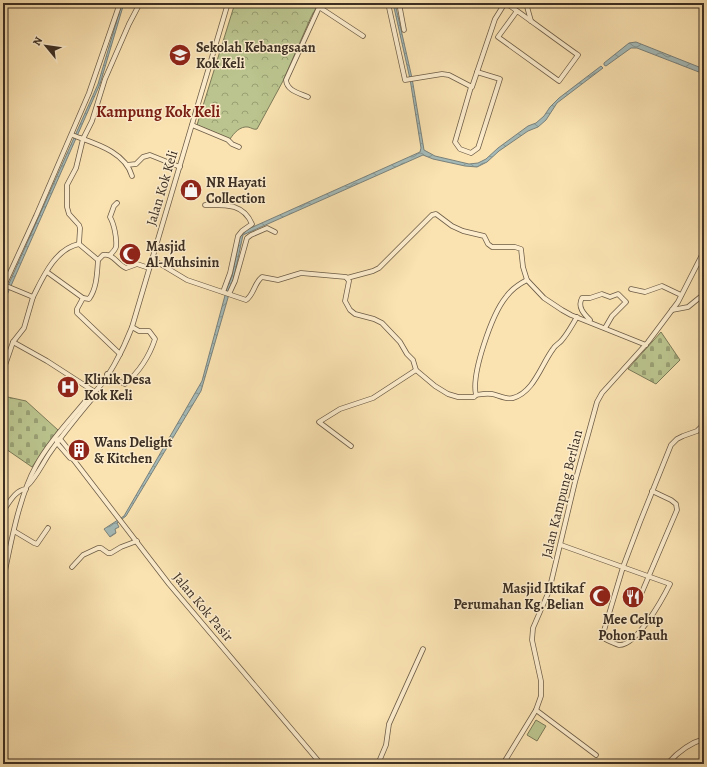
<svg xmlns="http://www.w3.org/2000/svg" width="707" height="767" font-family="Alegreya,serif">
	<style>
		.forest { fill: url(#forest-crowns); stroke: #7c7a58 }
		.cemetery { fill: url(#cemetery-stones); stroke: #7c7a58 }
		.pitch { fill: #bbc48e; stroke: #7c7a58 }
		.water { fill: url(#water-waves); stroke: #7a827c }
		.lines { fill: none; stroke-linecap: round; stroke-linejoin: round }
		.minor-casing { stroke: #6c5c46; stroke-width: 5.5 }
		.minor { stroke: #fceccc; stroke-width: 4 }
		.labels { text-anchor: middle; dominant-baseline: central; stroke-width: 3; stroke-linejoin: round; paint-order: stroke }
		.poi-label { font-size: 14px; font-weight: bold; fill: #3c2f23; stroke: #fceccc; text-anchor: start }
		.street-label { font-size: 14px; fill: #3c2f23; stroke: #fceccc }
		.quarter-label { font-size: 16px; font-weight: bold; fill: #7a1f14; stroke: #fceccc }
	</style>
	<defs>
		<pattern id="forest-crowns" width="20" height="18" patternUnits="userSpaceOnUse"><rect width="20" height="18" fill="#bbc48e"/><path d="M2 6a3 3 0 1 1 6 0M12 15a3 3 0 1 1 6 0" fill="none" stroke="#99a074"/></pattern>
		<pattern id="cemetery-stones" width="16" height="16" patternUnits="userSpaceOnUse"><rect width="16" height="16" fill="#bbc48e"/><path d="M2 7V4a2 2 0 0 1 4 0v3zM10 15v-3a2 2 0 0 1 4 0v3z" fill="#99a074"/></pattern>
		<pattern id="water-waves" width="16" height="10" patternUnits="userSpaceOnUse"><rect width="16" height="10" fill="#a4bab8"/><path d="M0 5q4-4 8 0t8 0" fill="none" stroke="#879895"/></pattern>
	</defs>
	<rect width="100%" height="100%" fill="#fae2b1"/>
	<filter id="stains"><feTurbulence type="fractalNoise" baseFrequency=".005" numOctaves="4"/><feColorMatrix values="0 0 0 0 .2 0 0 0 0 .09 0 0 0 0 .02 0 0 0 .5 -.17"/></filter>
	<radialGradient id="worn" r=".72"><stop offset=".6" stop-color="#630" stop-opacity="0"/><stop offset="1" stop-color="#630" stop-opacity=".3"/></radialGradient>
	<!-- forest -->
	<path class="forest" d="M235,3H319L311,17L283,81L257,129C254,130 252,128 248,127C240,126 234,133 230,139L197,125Z"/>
	<!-- cemetery -->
	<g class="cemetery">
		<path d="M661,332L680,360L656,384L628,369Z"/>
		<path d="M3,396L26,401L58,430L32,467L3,447Z"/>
	</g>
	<!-- pitch -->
	<path class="pitch" d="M536,720L546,726L537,741L527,735Z"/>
	<!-- water -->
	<g class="water">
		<path d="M122,3H124L100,84L3,304V297L98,84Z"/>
		<path d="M393,3H395L412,78L424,150L435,156L469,164L478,163L486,159L498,148L528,126L536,123L544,116L550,107L559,98L601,66L603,68L557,103L546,120L538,127L528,131L499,151L487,162L477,167L465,166L433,159L423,155L243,235L234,277L201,391L126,516L117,523L119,527L115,529L116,533L110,537L104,529L124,516L202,381L227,288L232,276L240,237L246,230L420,152L421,148L410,79Z"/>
		<path d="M636,42L704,69V74L637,48H631L606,66L604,65V63L629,43Z"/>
	</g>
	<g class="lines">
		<!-- minor casing -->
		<g class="minor-casing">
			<g id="minor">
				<path d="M388,3L405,80L442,74L449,75L472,87L495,19L505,3"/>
				<path d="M399,3L404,30"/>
				<path d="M506,3C530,20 554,38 578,55L559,81L498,37L517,11"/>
				<path d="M526,3L531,21"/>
				<path d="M319,7L363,36"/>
				<path d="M471,87L455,142L460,149L471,153L478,148L500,79L477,72"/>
				<path d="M308,97C299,93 287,91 286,80L321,3"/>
				<path d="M192,125L228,140L232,144L239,147"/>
				<path d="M72,135C93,143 125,151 132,176"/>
				<path d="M127,165L136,164L143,157L150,155L180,167"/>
				<path d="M205,205C225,205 243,203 252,224L242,231L238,236L230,273L223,292"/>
				<path d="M79,244L80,228L79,225L69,214L67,207V185L76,168L83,139L92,121L105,79L129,24L140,3"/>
				<path d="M79,244L98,260"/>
				<path d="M110,255C112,253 115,250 116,247C117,238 114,224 110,217L114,206L117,203"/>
				<path d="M152,259L187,280L246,300C254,295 254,283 262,277L278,280L301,273L346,277L349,281L345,301L350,310L355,314L374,319L382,323L400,342L407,354L413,360L416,370L435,386L448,394L458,397H474L476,395C471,374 492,314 506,297C511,290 519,284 527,280"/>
				<path d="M47,272L83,298L77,309V313L120,354"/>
				<path d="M347,278L373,271L379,268L432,215L436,214L452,226L463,231L484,236L488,244L492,247H515L521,249L523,267L527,280L544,298L562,310L571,315L646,345"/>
				<path d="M3,288L36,216L89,93L120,3"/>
				<path d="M631,289L645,292L662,286L681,295"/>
				<path d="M229,294L235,281L247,238L251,235L267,228L275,232"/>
				<path d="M33,297C43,277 55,249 79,244"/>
				<path d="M83,298L89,299C97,288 97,273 98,260L103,255C113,253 117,264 126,268L137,264L149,268"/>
				<path d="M672,310L688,307L704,294"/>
				<path d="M590,320C584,314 577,307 582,298H590L602,294L610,297L618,294L626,302L612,316L605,328"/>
				<path d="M13,342L47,361L95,392"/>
				<path d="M3,371L13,342L24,328L33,297L4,285"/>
				<path d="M107,374L114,379L125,384C139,372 149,357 155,339L149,331H139L132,327"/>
				<path d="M476,395C482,394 486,393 492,394C498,395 506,400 513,398C534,392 541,365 553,349C555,345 559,344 562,340C568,333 572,325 577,317"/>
				<path d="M57,440L60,439C65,445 72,452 73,459L169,584L321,764"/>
				<path d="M57,441V443L70,458L73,459"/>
				<path d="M351,446L319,422L340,409L373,398L416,370"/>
				<path d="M28,485C35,479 43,463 49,454C62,435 76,418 91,400L92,395"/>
				<path d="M3,511C9,503 15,490 26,489"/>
				<path d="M14,531L34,543L37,544L48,528"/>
				<path d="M561,545C597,558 634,571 670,584C663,598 637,646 619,645C615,644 609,641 605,639L603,634L623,567L640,522L671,445L677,439L683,436L697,431L704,424"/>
				<path d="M72,567L83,555L98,548H101L108,553H111L121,547L137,541"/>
				<path d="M3,581C10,547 19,496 36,466C49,442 70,420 88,398C106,385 124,348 132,327L228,3"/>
				<path d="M634,603L636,597L642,592L677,510L676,504L671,500L652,491"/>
				<path d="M536,710L596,755"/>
				<path d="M378,764L386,745L389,724L423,649"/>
				<path d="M503,764L536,710L541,696V681L532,640L533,628L549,591L575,482L597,402L602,393L648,342L678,302L704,251"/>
				<path d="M667,764C678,752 689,743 704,739"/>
			</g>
		</g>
		<!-- minor -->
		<use href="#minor" class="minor"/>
	</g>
	<!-- icons -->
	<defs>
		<g id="school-disc" transform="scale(1.15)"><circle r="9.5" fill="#8f2418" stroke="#fceccc"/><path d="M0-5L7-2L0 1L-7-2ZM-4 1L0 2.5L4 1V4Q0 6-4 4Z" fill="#fff"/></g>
		<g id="shop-disc" transform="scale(1.15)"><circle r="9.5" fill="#8f2418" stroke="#fceccc"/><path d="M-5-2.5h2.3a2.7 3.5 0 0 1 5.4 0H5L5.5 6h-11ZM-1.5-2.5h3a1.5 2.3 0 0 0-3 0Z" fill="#fff"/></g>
		<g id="mosque-disc" transform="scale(1.15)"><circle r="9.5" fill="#8f2418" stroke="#fceccc"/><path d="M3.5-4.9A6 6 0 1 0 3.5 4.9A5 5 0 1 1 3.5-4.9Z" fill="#fff"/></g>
		<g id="hospital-disc" transform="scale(1.15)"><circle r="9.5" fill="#8f2418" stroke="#fceccc"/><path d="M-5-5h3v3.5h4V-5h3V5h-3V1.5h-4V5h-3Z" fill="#fff"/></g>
		<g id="building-disc" transform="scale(1.15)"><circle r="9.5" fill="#8f2418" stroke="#fceccc"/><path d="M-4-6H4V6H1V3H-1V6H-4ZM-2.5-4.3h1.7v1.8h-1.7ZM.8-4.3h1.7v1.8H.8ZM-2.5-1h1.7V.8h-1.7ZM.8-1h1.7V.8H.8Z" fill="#fff"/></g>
		<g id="restaurant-disc" transform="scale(1.15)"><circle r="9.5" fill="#8f2418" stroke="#fceccc"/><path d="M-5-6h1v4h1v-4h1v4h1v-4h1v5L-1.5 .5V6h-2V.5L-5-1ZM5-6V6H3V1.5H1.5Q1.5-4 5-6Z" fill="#fff"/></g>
	</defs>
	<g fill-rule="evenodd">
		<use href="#school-disc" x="180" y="55"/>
		<use href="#shop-disc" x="191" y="190"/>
		<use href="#mosque-disc" x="130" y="254"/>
		<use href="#hospital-disc" x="68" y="387"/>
		<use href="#building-disc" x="79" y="450"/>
		<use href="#mosque-disc" x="600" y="596"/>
		<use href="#restaurant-disc" x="633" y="597"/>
	</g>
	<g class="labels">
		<!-- poi labels -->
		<g class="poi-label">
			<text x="196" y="47">Sekolah Kebangsaan<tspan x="196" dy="16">Kok Keli</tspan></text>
			<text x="206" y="182">NR Hayati<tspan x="206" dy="16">Collection</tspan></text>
			<text x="146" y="246">Masjid<tspan x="146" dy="16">Al-Muhsinin</tspan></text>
			<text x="84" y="379">Klinik Desa<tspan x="84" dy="16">Kok Keli</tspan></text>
			<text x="94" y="442">Wans Delight<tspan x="94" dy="16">&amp; Kitchen</tspan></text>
			<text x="584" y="588" text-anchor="end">Masjid Iktikaf<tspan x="584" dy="16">Perumahan Kg. Belian</tspan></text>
			<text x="633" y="619" text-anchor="middle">Mee Celup<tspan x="633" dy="16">Pohon Pauh</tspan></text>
		</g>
		<!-- street labels -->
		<g class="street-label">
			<text transform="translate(162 188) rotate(-73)">Jalan Kok Keli</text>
			<text transform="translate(562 494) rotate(-76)">Jalan Kampung Berlian</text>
			<text transform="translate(203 607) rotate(50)">Jalan Kok Pasir</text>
		</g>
		<!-- quarter labels -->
		<g class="quarter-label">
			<text x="158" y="112">Kampung Kok Keli</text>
		</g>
	</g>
	<!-- margin -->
	<rect width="707" height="767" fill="none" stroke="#fae2b1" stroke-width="16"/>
	<rect x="4" y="4" width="699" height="759" fill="none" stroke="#3c2f23" stroke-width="2"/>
	<rect x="8" y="8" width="691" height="751" fill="none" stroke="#3c2f23"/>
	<!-- north arrow -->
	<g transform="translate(46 46) rotate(299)" stroke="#fceccc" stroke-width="3" paint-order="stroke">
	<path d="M0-3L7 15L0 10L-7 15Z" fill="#3c2f23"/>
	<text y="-6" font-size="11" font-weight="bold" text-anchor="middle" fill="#3c2f23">N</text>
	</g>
	<rect width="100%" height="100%" filter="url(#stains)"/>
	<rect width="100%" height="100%" fill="url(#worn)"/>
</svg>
